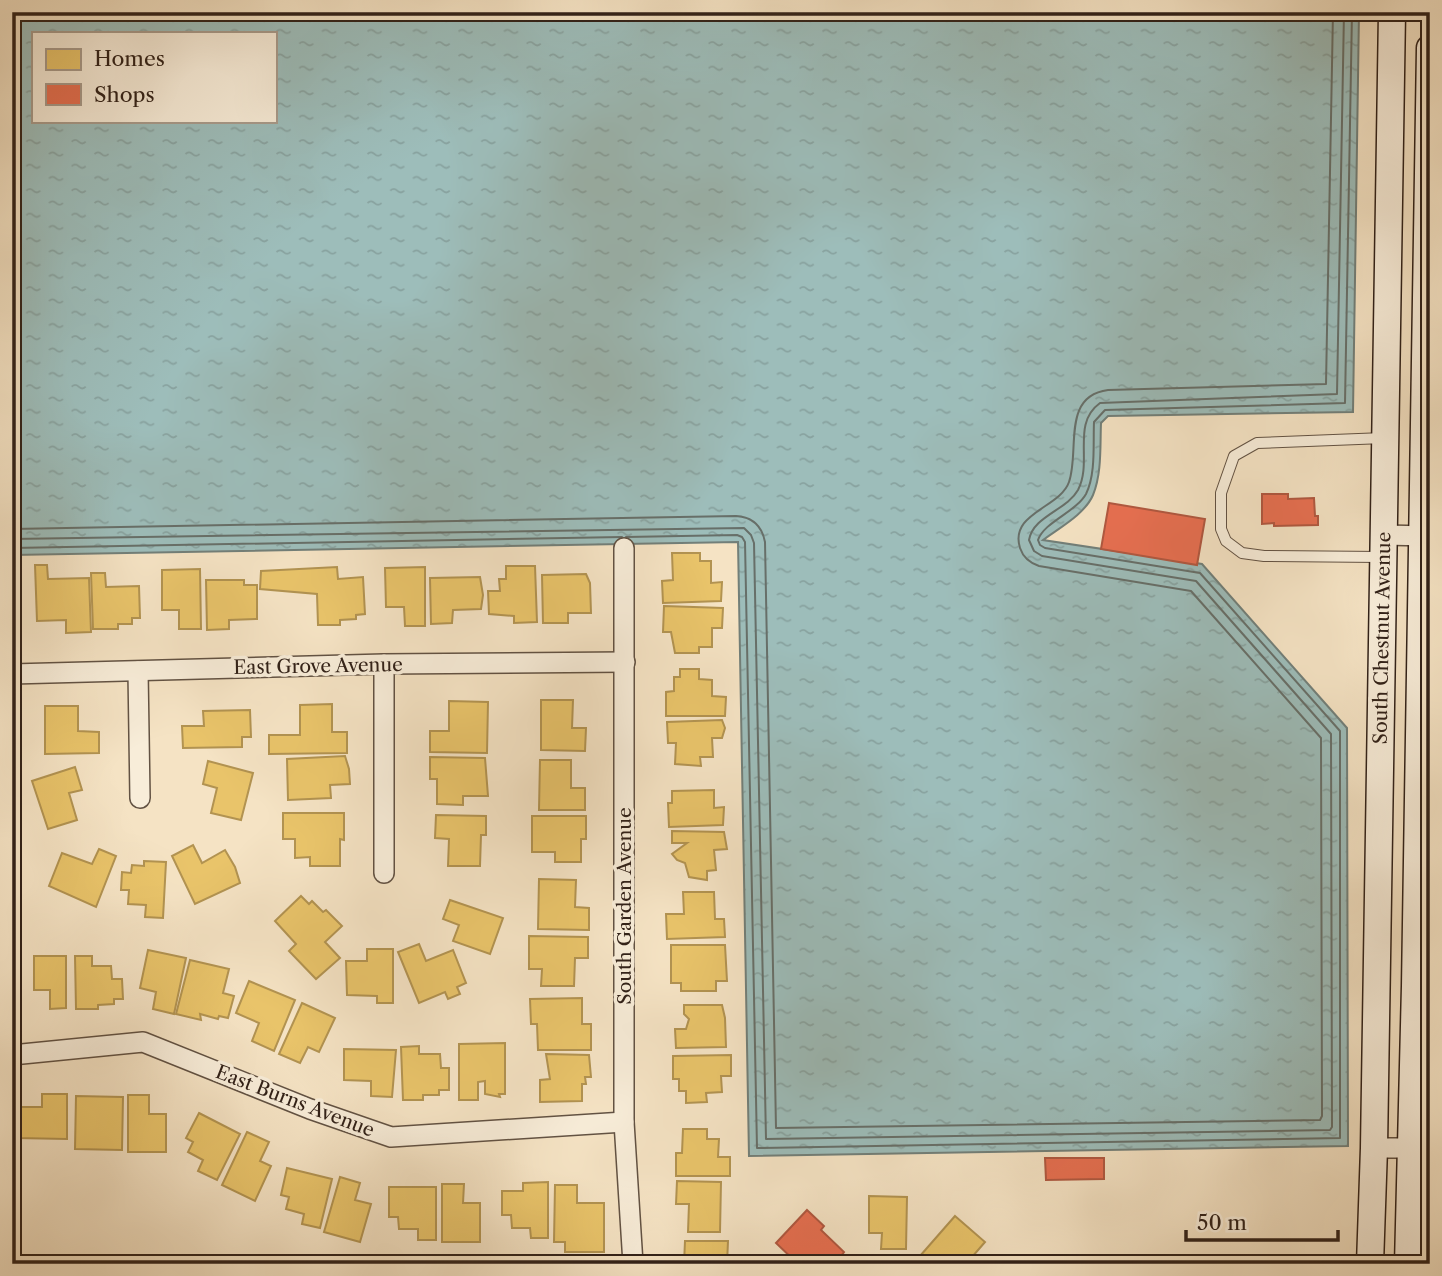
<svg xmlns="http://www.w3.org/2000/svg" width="1442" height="1276" font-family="'Libre Caslon Text',serif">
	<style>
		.water { fill: url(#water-ripples); stroke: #727f79; stroke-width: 2; fill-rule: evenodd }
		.homes { fill: #e9c46a; stroke: #b29351; stroke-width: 2 }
		.shops { fill: #e76f51; stroke: #b05840; stroke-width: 2 }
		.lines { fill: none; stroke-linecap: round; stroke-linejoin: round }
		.shore { stroke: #676f69; stroke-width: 2 }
		.lane-casing { stroke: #625243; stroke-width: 12 }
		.street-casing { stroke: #625243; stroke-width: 22 }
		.secondary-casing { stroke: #312118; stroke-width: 29 }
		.lane { stroke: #f8edd9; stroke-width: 10 }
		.street { stroke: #f8edd9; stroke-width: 19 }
		.secondary { stroke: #f8edd9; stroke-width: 26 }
		.labels { text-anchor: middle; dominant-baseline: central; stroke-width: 7; stroke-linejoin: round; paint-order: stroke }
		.street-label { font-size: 19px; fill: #312118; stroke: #f8edd9 }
	</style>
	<defs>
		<pattern id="water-ripples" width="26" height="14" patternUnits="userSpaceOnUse" patternTransform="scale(1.75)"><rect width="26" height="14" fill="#9dbdba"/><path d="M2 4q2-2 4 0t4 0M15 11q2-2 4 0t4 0" fill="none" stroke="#88a29f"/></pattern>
	</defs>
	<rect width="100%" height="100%" fill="#f5e3c4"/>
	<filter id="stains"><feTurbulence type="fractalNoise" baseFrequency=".00286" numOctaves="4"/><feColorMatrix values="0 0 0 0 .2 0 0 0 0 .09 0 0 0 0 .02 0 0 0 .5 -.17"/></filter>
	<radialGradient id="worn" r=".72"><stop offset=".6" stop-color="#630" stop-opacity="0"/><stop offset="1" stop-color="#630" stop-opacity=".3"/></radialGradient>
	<!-- water -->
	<path class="water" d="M12,12H1359L1353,412L1108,416L1101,423C1100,446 1102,473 1093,495C1085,514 1059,528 1043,540L1202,564L1347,728L1348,1146L749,1156L738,542L12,555ZM33,33H275V121H33Z"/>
	<!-- homes -->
	<g class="homes">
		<path d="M672,553H700V561H711V583L722,582L721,601L663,603L662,581L673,580Z"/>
		<path d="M35,565H47L48,579L89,578L91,632L66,633V620L37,621Z"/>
		<path d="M506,566H535L537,622L514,623V616L489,614L488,591H500L499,579H506Z"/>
		<path d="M337,567L338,579L363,577L365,614L356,615V619L340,620V625H318L317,594L260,589L261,571Z"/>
		<path d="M425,567V626H405L404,607H386L385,568Z"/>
		<path d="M200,569L201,629H179V610H162V570Z"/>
		<path d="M91,573H105L106,587L139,586L140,618H132V624H118V629H93Z"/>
		<path d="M586,574L590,583L591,613H568V623H543L542,575Z"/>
		<path d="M12,575H18L21,592L20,614H12Z"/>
		<path d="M480,577L483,595L481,609L453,610L452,623L431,624L430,578Z"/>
		<path d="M206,580H244V585H257V619L229,620V629L207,630Z"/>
		<path d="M664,606L723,608L722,628H712V647H699V653H675L671,632H663Z"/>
		<path d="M680,669H699V679L712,680V696L726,697L725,716H666V692L674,691V677H680Z"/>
		<path d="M541,700H573L572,728H586L585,751L541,750Z"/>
		<path d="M449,701L488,702L487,753L430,752V731H449Z"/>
		<path d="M332,704V732H347V753L269,754V735H300V705Z"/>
		<path d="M45,706H78V731L99,732V753L45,754Z"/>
		<path d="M250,710L251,737H242V747L183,748L182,726H204L203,711Z"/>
		<path d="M722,720L725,728L722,738H712L713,757H700L701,766L675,764L676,743H668L667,722Z"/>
		<path d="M345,756L349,769L350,784L330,785L331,798L288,800L287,759Z"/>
		<path d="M430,757L485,758L488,796H463V805L437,804V779H430Z"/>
		<path d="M540,760H571V788H585V810H539Z"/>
		<path d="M208,761L253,773L241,820L211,813L217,788L203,784Z"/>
		<path d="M75,767L82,790L69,793L77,820L48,829L32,781Z"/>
		<path d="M714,790V808L724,807L723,825L669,827L668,803H672V791Z"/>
		<path d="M283,813H344V840L340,839V866H310V857L295,858V839H283Z"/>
		<path d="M436,815L486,816V835H481L480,866H448L449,839L435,838Z"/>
		<path d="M532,816H586V839H581V862H555V852H532Z"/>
		<path d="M672,831L724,832L727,849L714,850L716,870L707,871V880L689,877L685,863L677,860L672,854L687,843H672Z"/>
		<path d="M193,845L202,863L225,850L235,867L240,883L195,904L172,856Z"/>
		<path d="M99,849L116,856L96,907L49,886L62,853L92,864Z"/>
		<path d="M144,861L166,862L163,918L145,917L146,905L128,904L129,890H121L122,872L131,873L132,865L144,866Z"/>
		<path d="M539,879L576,880L575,907L589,908V930L538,929Z"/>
		<path d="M683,892H714L715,919H724L725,937L667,939L666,914H684Z"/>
		<path d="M301,896L309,904L312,901L323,912L326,910L342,926L325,942L340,958L316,979L289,951L296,944L275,921Z"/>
		<path d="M450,900L503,918L490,954L453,941L459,925L443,919Z"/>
		<path d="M529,936L588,937V958H575L574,986H541L542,969H529Z"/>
		<path d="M419,944L426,961L453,950L466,983L457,987L460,994L448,999L445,992L419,1003L398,952Z"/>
		<path d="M671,945H725L727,981H716V991H681V983H671Z"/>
		<path d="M367,949H393V1003H377V996L347,995L346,961H367Z"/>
		<path d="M148,950L186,958L174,1014L153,1009L156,992L140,988Z"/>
		<path d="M34,956H66V1008L50,1009V990H34Z"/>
		<path d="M75,956H92V966H111L112,979H122L123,999H114V1004L98,1005V1009H76Z"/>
		<path d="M190,960L229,969L223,993L234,996L228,1018L219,1016L218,1019L200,1014L201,1020L176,1014Z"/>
		<path d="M249,981L295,1000L274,1051L252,1041L259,1023L236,1013Z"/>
		<path d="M582,998V1024H591V1050H538L537,1024H531L530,999Z"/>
		<path d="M302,1003L335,1018L319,1052L308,1047L300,1063L279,1054Z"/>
		<path d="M684,1005H722L725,1018L726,1047L676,1048L675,1029H686L689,1019L684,1014Z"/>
		<path d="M505,1043V1094H499L500,1097L485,1094V1081L478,1082V1100H459V1044Z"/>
		<path d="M419,1046V1054H440L441,1068H449V1090H439V1095H423V1100H403L401,1047Z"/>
		<path d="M344,1049L396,1050L392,1097L371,1096V1081L344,1080Z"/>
		<path d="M546,1054L589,1055L591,1077H585L586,1084H582V1101L540,1102V1080L550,1079Z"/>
		<path d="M731,1055V1076H721L722,1092L706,1093L707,1102L686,1103V1091H679V1079H673V1056Z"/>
		<path d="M42,1094H67V1139L16,1138V1107H42Z"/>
		<path d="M128,1095H149V1114H166V1152H128Z"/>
		<path d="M76,1096L123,1097L122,1150L75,1149Z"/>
		<path d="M199,1113L240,1134L217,1180L198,1171L203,1160L188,1152L193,1142L186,1138Z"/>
		<path d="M683,1129H707V1139H719L718,1157H730V1176H676V1153H682Z"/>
		<path d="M247,1132L269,1142L260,1161L271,1166L255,1201L222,1185Z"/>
		<path d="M287,1168L332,1179L320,1228L302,1224L304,1214L286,1209L289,1197L281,1195Z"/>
		<path d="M340,1177L360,1183L355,1200L371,1204L360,1242L324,1232Z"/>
		<path d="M677,1181L721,1182L720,1232H688L689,1204H676Z"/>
		<path d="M548,1182V1238H531L530,1228H512L511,1215H502V1191H523V1183Z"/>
		<path d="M442,1184H464L463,1203H480V1242H442Z"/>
		<path d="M555,1185H577V1203H604V1252H565V1242H554Z"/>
		<path d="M389,1187H436V1240H418V1229H399L398,1217H389Z"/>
		<path d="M869,1196L907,1197L906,1249H881L882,1233H869Z"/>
		<path d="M955,1216L985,1242L966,1264H955L948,1258L943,1264H929L920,1256Z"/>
		<path d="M685,1241H728L727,1264H684Z"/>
		<rect x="437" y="1260" width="22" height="4"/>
	</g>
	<!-- shops -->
	<g class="shops">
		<path d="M1262,494H1288V499L1314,498L1315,516H1318V525L1274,526V523L1262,524Z"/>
		<path d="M1109,503L1205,519L1197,565L1101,549Z"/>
		<path d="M1045,1158H1104V1179L1046,1180Z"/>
		<path d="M807,1210L824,1226L821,1230L844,1252L835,1264H798L776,1243Z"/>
	</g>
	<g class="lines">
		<!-- shore -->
		<g class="shore">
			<path d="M12,529L736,516C752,517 762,526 765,542L776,1128L1320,1120L1322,1116L1321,738L1191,591L1039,566C1030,563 1023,557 1020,548C1009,513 1060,508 1069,482C1080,451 1061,396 1108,390L1326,384L1333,12"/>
			<path d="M626,537L737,535L742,537L745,542L757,1148L1340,1138V731L1200,573L1045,548L1040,545L1038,540C1044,522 1076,512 1086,494C1096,474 1093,444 1094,422L1105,410L1345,403L1352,12"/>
			<path d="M12,539L744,528L751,535L754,543L766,1139L1330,1130L1332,1127L1331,734L1196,581L1042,556L1034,551L1029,540C1033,516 1067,510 1078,490C1093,461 1071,424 1100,403L1337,394L1344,12"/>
			<path d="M12,548L622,537"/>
		</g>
		<!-- lane casing -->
		<g class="lane-casing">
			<path id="lane" d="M1381,557L1264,556L1242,553L1226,541L1221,529V493L1234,456L1257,443L1384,438"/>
		</g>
		<!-- street casing -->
		<g class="street-casing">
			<g id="street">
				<path d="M1383,535L1430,536"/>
				<path d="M624,548V1122L633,1264"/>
				<path d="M138,671L140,798"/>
				<path d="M12,674L384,664L625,662"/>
				<path d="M384,873V664"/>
				<path d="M12,1055L143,1042L310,1109L391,1137L624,1122"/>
				<path d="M1374,1148H1430"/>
			</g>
		</g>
		<!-- secondary casing -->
		<g class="secondary-casing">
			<g id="secondary">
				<path d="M1370,1264L1374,1148L1392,12"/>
				<path d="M1408,1264L1415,986L1430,48"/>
			</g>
		</g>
		<!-- lane -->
		<use href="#lane" class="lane"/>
		<!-- street -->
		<use href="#street" class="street"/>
		<!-- secondary -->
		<use href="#secondary" class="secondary"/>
	</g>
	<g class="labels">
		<!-- street labels -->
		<g class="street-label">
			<text transform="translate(1382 638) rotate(-89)">South Chestnut Avenue</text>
			<text transform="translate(318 666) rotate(-1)">East Grove Avenue</text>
			<text transform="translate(624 906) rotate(-90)">South Garden Avenue</text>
			<text transform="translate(295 1101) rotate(21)">East Burns Avenue</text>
		</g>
	</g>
	<!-- margin -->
	<rect width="1442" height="1276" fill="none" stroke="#f5e3c4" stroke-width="42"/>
	<rect x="14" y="14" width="1414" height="1248" fill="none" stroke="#312118" stroke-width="3.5"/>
	<rect x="21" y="21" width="1400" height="1234" fill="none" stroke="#312118" stroke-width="2"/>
	<!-- legend -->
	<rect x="32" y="32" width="245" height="91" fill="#f8edd9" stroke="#a89b8c" stroke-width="2"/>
	<rect x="46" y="49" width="35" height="21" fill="#e9c46a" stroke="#a89b8c" stroke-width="2"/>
	<text x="94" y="66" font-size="21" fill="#312118">Homes</text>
	<rect x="46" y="84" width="35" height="21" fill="#e76f51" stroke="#a89b8c" stroke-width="2"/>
	<text x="94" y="102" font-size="21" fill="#312118">Shops</text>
	<!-- scale -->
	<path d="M1186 1230v10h152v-10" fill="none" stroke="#312118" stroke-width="3.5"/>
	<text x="1197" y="1230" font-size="21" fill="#312118" stroke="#f8edd9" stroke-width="5" paint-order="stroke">50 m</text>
	<rect width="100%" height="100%" filter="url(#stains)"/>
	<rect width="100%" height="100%" fill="url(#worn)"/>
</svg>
